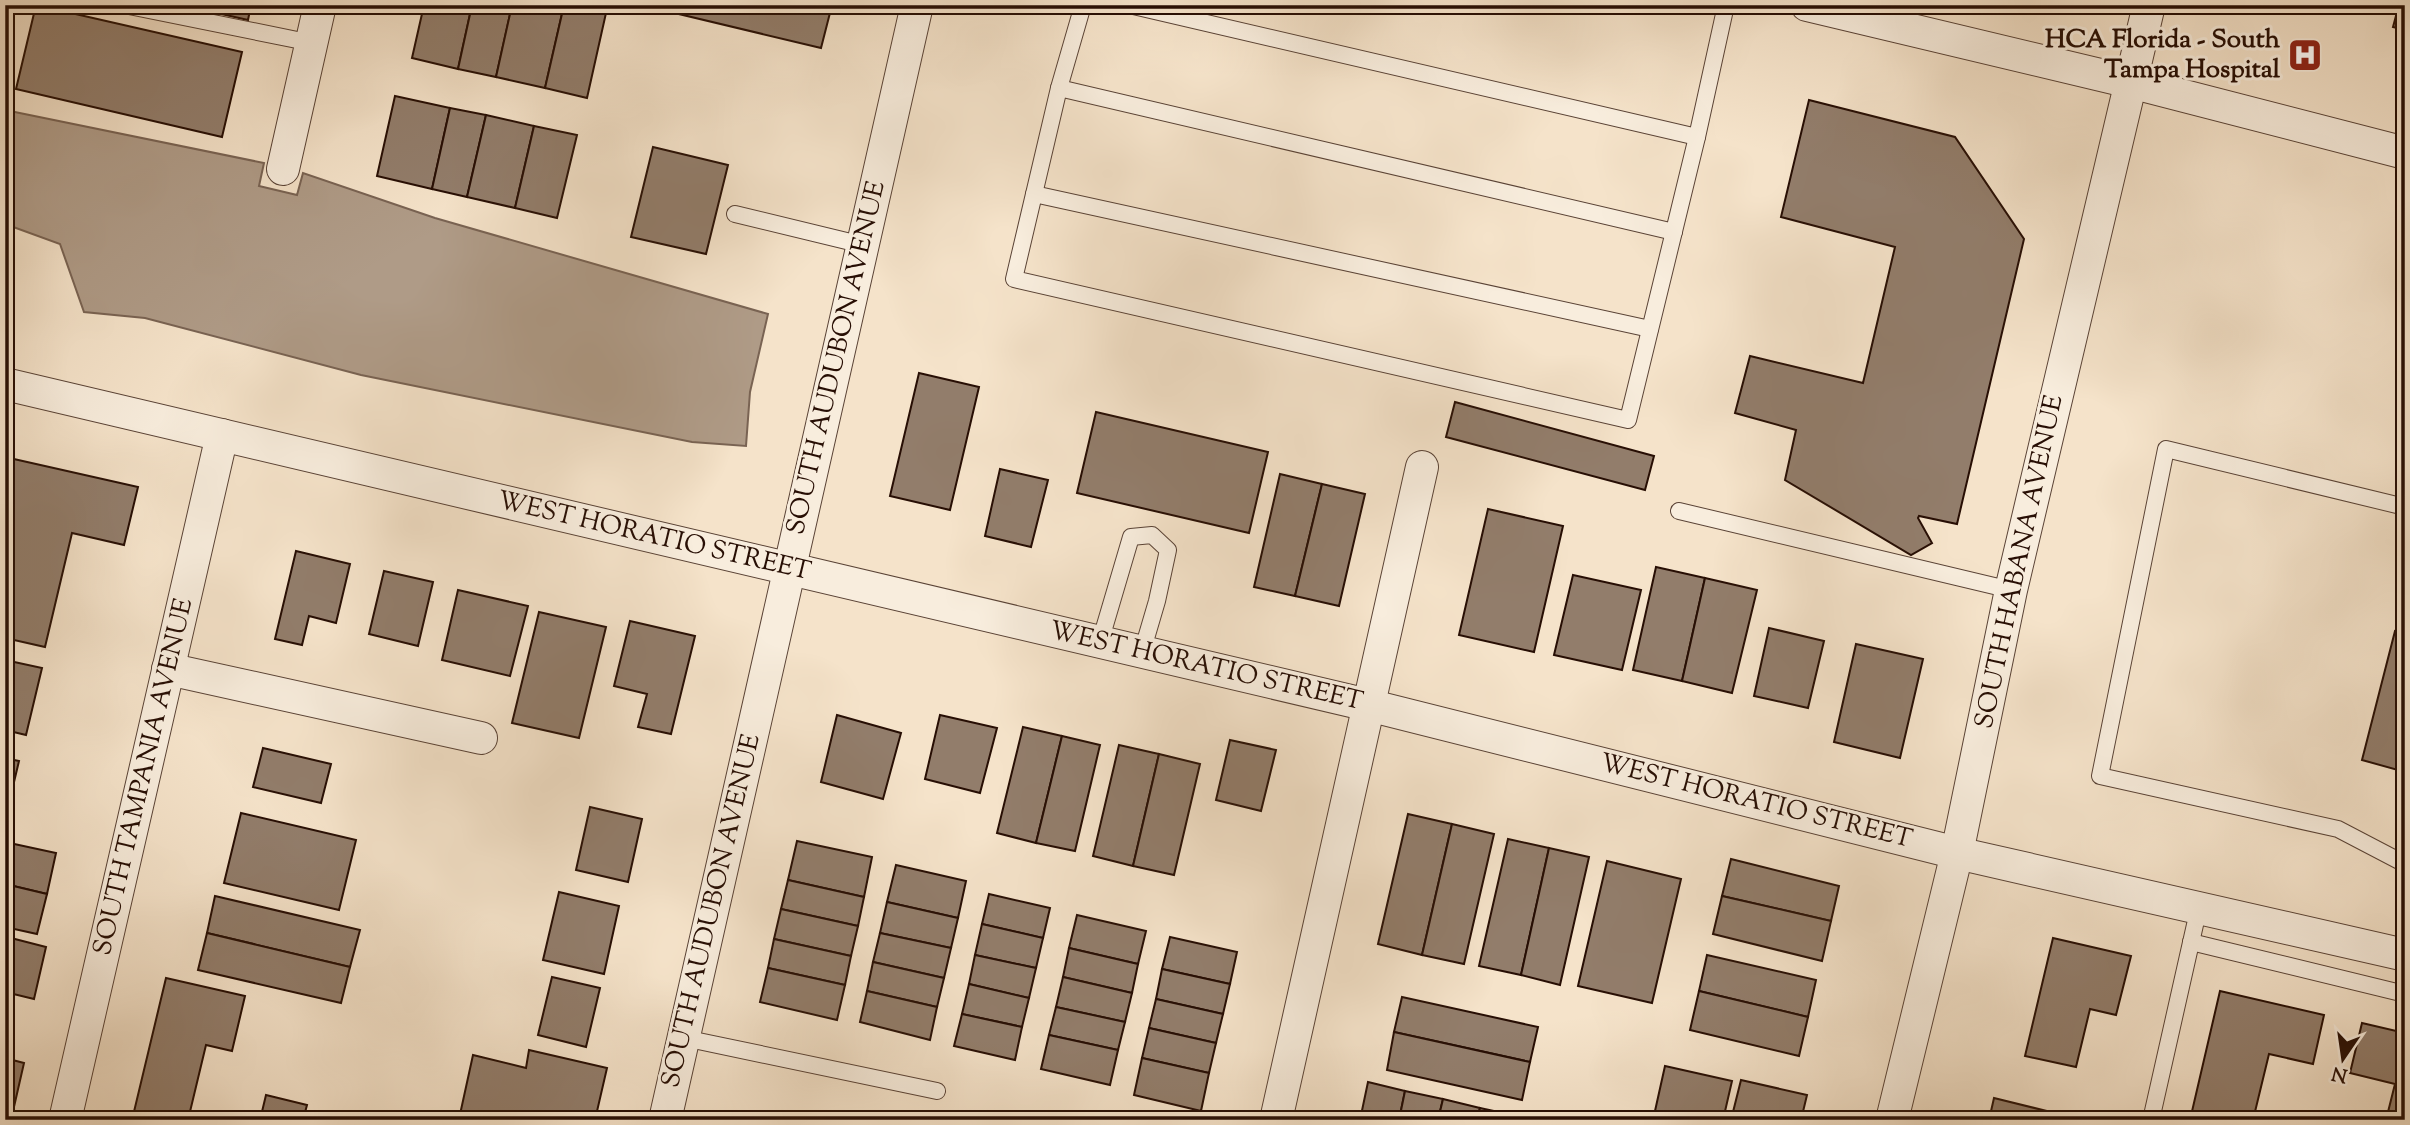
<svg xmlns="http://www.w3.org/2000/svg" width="2410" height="1125" font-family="'Sorts Mill Goudy',serif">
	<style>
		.water { fill: #af9b87; stroke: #796353; stroke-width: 2 }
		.building { fill: #927d6b; stroke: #270e04; stroke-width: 2 }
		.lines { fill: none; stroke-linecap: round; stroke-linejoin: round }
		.lane-casing { stroke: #5a4336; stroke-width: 18 }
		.street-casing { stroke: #5a4336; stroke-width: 34 }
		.lane { stroke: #f8eddd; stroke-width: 16 }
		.street { stroke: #f8eddd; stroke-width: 32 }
		.labels { text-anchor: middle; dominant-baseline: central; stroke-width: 6; stroke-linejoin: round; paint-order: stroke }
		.poi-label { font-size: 26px; font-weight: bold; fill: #270e04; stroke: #f8eddd; text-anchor: end }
		.street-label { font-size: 26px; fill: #270e04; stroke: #f8eddd }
	</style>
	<rect width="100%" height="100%" fill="#f5e3ca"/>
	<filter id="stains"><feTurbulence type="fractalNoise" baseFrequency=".00286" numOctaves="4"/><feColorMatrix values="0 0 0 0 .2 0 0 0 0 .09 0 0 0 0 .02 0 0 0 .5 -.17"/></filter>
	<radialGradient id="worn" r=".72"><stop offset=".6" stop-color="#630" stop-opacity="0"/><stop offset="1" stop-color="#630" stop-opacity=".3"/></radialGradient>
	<!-- water -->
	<path class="water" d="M5,110L264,163L259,186L297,195L303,173L435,218L768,314L750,392L746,446L692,442L361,375L145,318L84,312L60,244L5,224Z"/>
	<!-- building -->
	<g class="building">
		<path d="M36,5L242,52L222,137L16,89Z"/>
		<path d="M196,5H251L248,20L195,8Z"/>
		<path d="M424,5H472L458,69L412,58Z"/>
		<path d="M472,5H512L496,77L458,69Z"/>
		<path d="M512,5H564L545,88L496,77Z"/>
		<path d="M564,5H575L606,13L587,98L545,88Z"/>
		<path d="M641,5H832L821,48Z"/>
		<path d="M2369,5H2405V30L2393,27L2397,12Z"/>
		<path d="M395,96L450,108L432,189L377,176Z"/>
		<path d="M1809,100L1955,137L2024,239L1957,524L1919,516L1918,518L1932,543L1911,555L1785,480L1796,430L1735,413L1750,356L1863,383L1895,247L1781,217Z"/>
		<path d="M450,108L486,115L467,197L432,189Z"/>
		<path d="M486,115L534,126L515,208L467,197Z"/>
		<path d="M534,126L577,135L557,218L515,208Z"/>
		<path d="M653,147L728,165L706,254L631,237Z"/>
		<path d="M919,373L979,387L950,510L890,496Z"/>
		<path d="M1455,402L1654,456L1645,490L1446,437Z"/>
		<path d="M1096,412L1268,452L1249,533L1077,493Z"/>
		<path d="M5,457L138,487L124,545L72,533L45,647L5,638Z"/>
		<path d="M1000,469L1048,480L1031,547L985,536Z"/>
		<path d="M1280,474L1322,484L1295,596L1254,587Z"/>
		<path d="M1322,484L1365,494L1339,606L1295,596Z"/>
		<path d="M1488,509L1563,526L1534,652L1459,635Z"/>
		<path d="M296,551L350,564L336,623L309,616L302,645L275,639Z"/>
		<path d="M1656,567L1705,578L1682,681L1633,670Z"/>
		<path d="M384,571L433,582L418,646L369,634Z"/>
		<path d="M1573,575L1641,590L1622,670L1554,655Z"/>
		<path d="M1705,578L1757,590L1732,693L1682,681Z"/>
		<path d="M458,590L528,606L510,676L442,660Z"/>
		<path d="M539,612L606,627L579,738L512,723Z"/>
		<path d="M630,621L695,636L671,734L638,727L647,694L614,686Z"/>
		<path d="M1769,628L1824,641L1808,708L1754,696Z"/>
		<path d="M2395,631L2405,634V772L2362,760Z"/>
		<path d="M1856,644L1923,659L1900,758L1834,742Z"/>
		<path d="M5,660L42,668L26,735L5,730Z"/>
		<path d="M837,715L901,733L883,799L821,782Z"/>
		<path d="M940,715L997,728L980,793L925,779Z"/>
		<path d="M1023,727L1062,736L1036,843L997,833Z"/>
		<path d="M1062,736L1100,745L1075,851L1036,843Z"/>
		<path d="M1230,740L1276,750L1261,811L1216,800Z"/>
		<path d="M1119,745L1159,754L1133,866L1093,856Z"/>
		<path d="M263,748L331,764L321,803L253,787Z"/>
		<path d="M1159,754L1200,764L1174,875L1133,866Z"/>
		<path d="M5,758L19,761L5,820Z"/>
		<path d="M590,807L642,819L628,882L576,870Z"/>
		<path d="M241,813L356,840L339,910L224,883Z"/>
		<path d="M1408,814L1452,824L1422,955L1378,944Z"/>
		<path d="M1452,824L1494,834L1464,964L1422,955Z"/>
		<path d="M1508,839L1549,848L1521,975L1479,966Z"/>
		<path d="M797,841L872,857L864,897L788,880Z"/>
		<path d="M5,842L56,853L47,894L5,884Z"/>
		<path d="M1549,848L1589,857L1560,985L1521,975Z"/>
		<path d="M1731,859L1839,886L1831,921L1722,896Z"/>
		<path d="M1607,861L1681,879L1652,1003L1578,986Z"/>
		<path d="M896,865L966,881L958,918L887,902Z"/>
		<path d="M788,880L864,897L858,926L781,909Z"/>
		<path d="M5,884L47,894L37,934L5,927Z"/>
		<path d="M559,892L619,906L604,974L543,960Z"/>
		<path d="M989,894L1050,908L1043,938L982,924Z"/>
		<path d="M215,896L360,930L350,967L207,933Z"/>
		<path d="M1722,896L1831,921L1822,961L1713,934Z"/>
		<path d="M887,902L958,918L951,948L880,933Z"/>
		<path d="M781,909L858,926L851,956L774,939Z"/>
		<path d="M1077,915L1146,931L1138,964L1069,948Z"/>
		<path d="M982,924L1043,938L1036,968L975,955Z"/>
		<path d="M207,933L350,967L341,1003L198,970Z"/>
		<path d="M880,933L951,948L944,978L873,962Z"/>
		<path d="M1170,937L1237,952L1230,984L1162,969Z"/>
		<path d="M11,938L46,947L34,999L5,992V965Z"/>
		<path d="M2053,938L2131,956L2116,1015L2090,1009L2076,1067L2025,1056Z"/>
		<path d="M774,939L851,956L845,985L768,968Z"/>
		<path d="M1069,948L1138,964L1132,993L1063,977Z"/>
		<path d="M975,955L1036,968L1029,998L969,984Z"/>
		<path d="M1707,955L1816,980L1808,1017L1699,991Z"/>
		<path d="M873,962L944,978L937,1007L867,991Z"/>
		<path d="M768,968L845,985L837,1020L760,1002Z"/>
		<path d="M1162,969L1230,984L1223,1014L1156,999Z"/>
		<path d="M552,977L600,988L586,1047L538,1035Z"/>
		<path d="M1063,977L1132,993L1125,1022L1056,1007Z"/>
		<path d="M166,978L245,996L232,1051L206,1045L188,1120H132Z"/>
		<path d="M969,984L1029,998L1022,1027L962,1014Z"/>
		<path d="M867,991L937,1007L930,1040L860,1022Z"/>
		<path d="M1699,991L1808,1017L1799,1056L1690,1030Z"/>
		<path d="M2220,991L2324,1015L2313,1064L2269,1054L2253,1120H2190Z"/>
		<path d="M1402,997L1538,1027L1530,1062L1394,1032Z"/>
		<path d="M1156,999L1223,1014L1216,1043L1149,1028Z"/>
		<path d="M1056,1007L1125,1022L1118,1050L1049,1035Z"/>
		<path d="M962,1014L1022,1027L1015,1060L954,1046Z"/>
		<path d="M2362,1023L2405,1033V1120H2386L2395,1084L2350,1073Z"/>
		<path d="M1149,1028L1216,1043L1209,1073L1142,1058Z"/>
		<path d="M1394,1032L1530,1062L1522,1100L1387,1070Z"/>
		<path d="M1049,1035L1118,1050L1110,1085L1041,1069Z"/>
		<path d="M529,1050L607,1068L595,1120L568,1116V1120L459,1119L473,1055L526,1068Z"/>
		<path d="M5,1058L24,1063L11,1120H5Z"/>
		<path d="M1142,1058L1209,1073L1201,1111L1134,1095Z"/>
		<path d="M1665,1066L1732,1081L1723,1120H1653Z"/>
		<path d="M1741,1080L1807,1095L1801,1120H1731Z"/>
		<path d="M1368,1082L1405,1091L1399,1120H1360Z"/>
		<path d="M1405,1091L1443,1099L1438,1120H1399Z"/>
		<path d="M266,1095L307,1105L303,1120H260Z"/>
		<path d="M1994,1098L2083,1120H1989Z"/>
		<path d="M1443,1099L1480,1108L1477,1120H1438Z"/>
		<path d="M1480,1108L1517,1116L1516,1120H1477Z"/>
	</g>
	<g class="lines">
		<!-- lane casing -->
		<g class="lane-casing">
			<g id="lane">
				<path d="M124,5L312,43"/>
				<path d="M1083,5L1059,88L1014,279L1628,420L1697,137L1726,5"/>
				<path d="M1129,5L1697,137"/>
				<path d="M1059,88L1674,232"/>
				<path d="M1034,194L1650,329"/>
				<path d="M735,214L863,245"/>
				<path d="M2405,507L2166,449L2100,776L2338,829L2405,864"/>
				<path d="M1679,511L2011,590"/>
				<path d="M1100,642L1131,537L1152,535L1168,550L1157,601L1142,652"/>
				<path d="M2191,942L2405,994"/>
				<path d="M684,1038L937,1091"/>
				<path d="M2151,1120L2199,907"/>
			</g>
		</g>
		<!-- street casing -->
		<g class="street-casing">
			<g id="street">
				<path d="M1807,5L2130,82L2405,153"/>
				<path d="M283,169L320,5"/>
				<path d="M5,384L1368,705L1957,853L2405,955"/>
				<path d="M168,669L481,738"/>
				<path d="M65,1120L222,435"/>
				<path d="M665,1120L917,5"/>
				<path d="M1276,1120L1422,467"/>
				<path d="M1892,1120L1957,853L2011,590L2149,5"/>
			</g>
		</g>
		<!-- lane -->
		<use href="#lane" class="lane"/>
		<!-- street -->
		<use href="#street" class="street"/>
	</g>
	<!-- icons -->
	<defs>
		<g id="hospital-square" transform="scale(1.75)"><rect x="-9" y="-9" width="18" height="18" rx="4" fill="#8f2418" stroke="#f8eddd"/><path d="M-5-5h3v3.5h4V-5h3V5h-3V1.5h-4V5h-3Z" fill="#fff"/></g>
	</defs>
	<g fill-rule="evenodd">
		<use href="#hospital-square" x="2305" y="55"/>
	</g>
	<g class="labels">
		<!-- poi labels -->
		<g class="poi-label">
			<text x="2280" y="40">HCA Florida - South<tspan x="2280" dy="30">Tampa Hospital</tspan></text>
		</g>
		<!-- street labels -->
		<g class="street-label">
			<text transform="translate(837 358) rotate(-77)">SOUTH AUDUBON AVENUE</text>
			<text transform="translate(654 537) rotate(13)">WEST HORATIO STREET</text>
			<text transform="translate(2020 562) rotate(-78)">SOUTH HABANA AVENUE</text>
			<text transform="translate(1206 667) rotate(13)">WEST HORATIO STREET</text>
			<text transform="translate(144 777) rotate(-77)">SOUTH TAMPANIA AVENUE</text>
			<text transform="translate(1756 802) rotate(14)">WEST HORATIO STREET</text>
			<text transform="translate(712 911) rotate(-77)">SOUTH AUDUBON AVENUE</text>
		</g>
	</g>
	<!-- margin -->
	<rect width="2410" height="1125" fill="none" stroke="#f5e3ca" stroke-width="28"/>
	<rect x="7" y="7" width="2396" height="1111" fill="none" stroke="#270e04" stroke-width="3.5"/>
	<rect x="14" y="14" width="2382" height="1097" fill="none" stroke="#270e04" stroke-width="2"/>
	<!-- north arrow -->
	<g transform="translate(2343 1059) rotate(193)" stroke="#f8eddd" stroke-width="5" paint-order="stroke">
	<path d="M0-5L12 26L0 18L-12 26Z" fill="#270e04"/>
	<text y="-10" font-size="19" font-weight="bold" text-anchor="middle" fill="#270e04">N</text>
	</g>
	<rect width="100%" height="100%" filter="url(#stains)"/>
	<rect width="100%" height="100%" fill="url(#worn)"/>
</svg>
